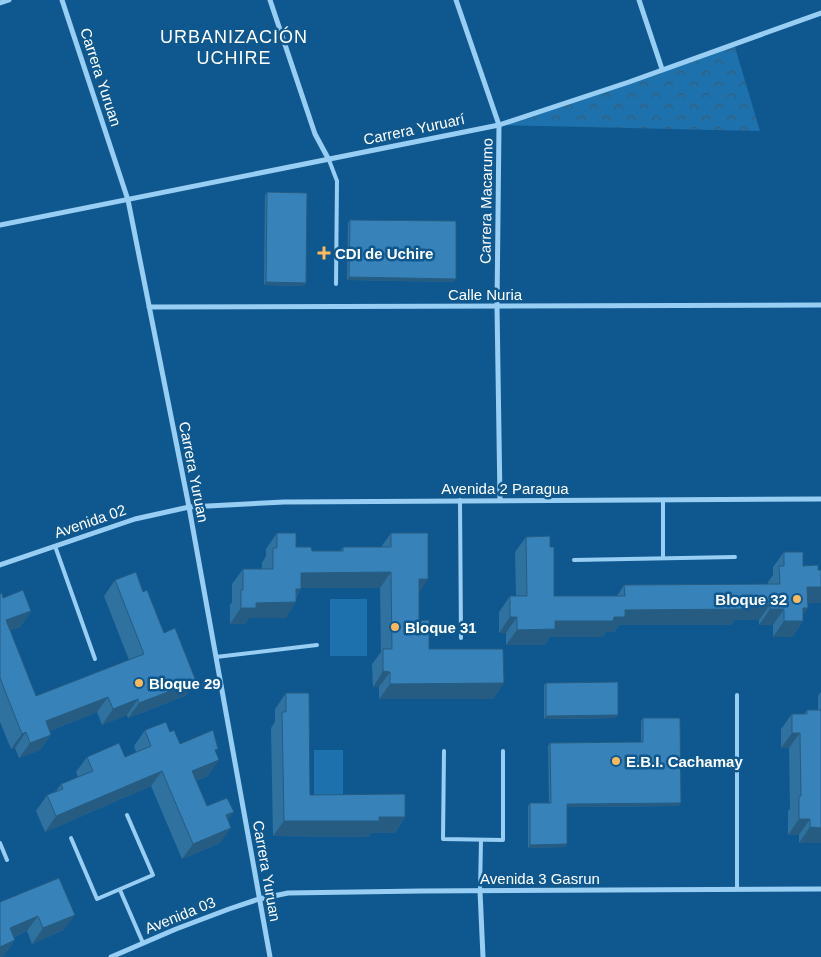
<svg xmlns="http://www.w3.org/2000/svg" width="821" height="957" font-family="Arial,sans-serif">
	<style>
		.forest { fill: url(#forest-crowns) }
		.garden { fill: #1d72ad }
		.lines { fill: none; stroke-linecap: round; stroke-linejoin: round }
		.service { stroke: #98cef3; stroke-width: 4 }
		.minor { stroke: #98cef3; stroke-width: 5 }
		.wall { fill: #2f719f }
		.shaded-wall { fill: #265c82 }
		.building { fill: #3783b9; stroke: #265c82 }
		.poi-dot { fill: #ffb95a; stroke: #0f588f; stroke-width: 2 }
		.labels { text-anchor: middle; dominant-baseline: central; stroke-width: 5; stroke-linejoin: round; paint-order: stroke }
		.street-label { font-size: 15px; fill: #fff; stroke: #0f588f }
		.poi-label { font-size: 15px; font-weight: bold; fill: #fff; stroke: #0f588f; text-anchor: start }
		.quarter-label { font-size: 18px; letter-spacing: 1px; fill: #fff; stroke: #0f588f }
	</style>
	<defs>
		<pattern id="forest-crowns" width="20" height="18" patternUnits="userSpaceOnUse" patternTransform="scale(1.25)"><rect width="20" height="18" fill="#1d72ad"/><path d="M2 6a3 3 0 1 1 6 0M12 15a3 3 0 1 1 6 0" fill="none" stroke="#375d78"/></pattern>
	</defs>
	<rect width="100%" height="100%" fill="#0f588f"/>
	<!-- forest -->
	<path class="forest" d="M734,44L760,131L499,125Z"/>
	<!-- garden -->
	<g class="garden">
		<rect x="330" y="599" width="37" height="57"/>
		<rect x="314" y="750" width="29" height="50"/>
	</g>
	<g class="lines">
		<!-- service -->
		<g class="service">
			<path d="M329,160L337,181L336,284"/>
			<path d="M460,500L461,638"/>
			<path d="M663,500V558"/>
			<path d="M55,546L95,659"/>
			<path d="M574,560L735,557"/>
			<path d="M216,657L317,645"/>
			<path d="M737,695V889"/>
			<path d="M444,751L443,839L503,840V751"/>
			<path d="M71,838L97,899L153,875L127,815"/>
			<path d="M0,843L7,860"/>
			<path d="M120,890L143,943"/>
			<path d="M480,891L481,840"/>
		</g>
		<!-- minor -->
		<g class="minor">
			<path d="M62,0L128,200L189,507L270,957"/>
			<path d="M270,0L315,134L329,160"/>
			<path d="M456,0L499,125L497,306L500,500"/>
			<path d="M639,0L662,69"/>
			<path d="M0,3L9,0"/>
			<path d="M0,225L499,125L629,82L821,13"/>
			<path d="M149,307L821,305"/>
			<path d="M0,565L135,519L189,507L284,502L821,499"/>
			<path d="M480,891L483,957"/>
			<path d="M111,957L176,929L229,909L259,899L288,893L421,891L821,889"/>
		</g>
	</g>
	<!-- wall -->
	<g class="wall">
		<path d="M267,192L306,283L304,286L264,285L265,195Z"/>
		<path d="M350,220L454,282L347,280L348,223Z"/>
		<path d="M277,533L296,547L312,551H340L343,547H381L391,533L419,592V621L429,649L504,683L493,699H379V687H373L372,664L381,652L380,588H301L286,618H249L245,624H230V605L232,602V584L243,569H262V563L266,556V549Z"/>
		<path d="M526,537L550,547L554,596H617L624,585L768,584V582L773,575V567L784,552L803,566L818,570L821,603H808V608L803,614V621L792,637H773V625H759V620H734L731,625H619L614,632H606L603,637H550L544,645H506V633H499V612L510,596H516L515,552Z"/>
		<path d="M115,580L143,592L164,633L196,681L185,696L128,718L127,715L102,725L97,712L50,731L51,735L40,750L19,758L15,748L11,749L0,722V594L3,598L31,611L20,627L10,630L36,696L129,660L104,596Z"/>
		<path d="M546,683L616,718L544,719V685Z"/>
		<path d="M821,692V843H799V835H788V811L790,809L789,748H781V729L792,714H804L807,710H818V696Z"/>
		<path d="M286,693L310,795L405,817L395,833H371L368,837L273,836L271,728L275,722V709Z"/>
		<path d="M643,718L679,806L567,807V844L565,847L528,848V806L530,803H549L548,746L550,743L641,742V721Z"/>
		<path d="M145,730L170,732L180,744L216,752L208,776L196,781L207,806L228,820L220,843L182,859L151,786L45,832L36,811L47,795L56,791L61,784L78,777L76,772L87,757H125L136,752L134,746Z"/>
		<path d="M59,878L64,930L32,944L27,931L14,937L4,956L0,902Z"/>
	</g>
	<!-- shaded-wall -->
	<g class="shaded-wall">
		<path d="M349,277L456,279L454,282L347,280Z"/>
		<path d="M266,282L306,283L304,286L264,285Z"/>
		<path d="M391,572L380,588H290L301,573Z"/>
		<path d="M419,579H428L418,594Z"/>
		<path d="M807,587H821V603H796Z"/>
		<path d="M296,589H301L291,603L296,602L286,618H249L245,624H230L241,608Z"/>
		<path d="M742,605H770L759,620H734L731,625H619L614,632H606L603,637H550L544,645H506L517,630L555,621L614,617L625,610Z"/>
		<path d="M803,608H808L798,621H803L792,637H773L784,621Z"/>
		<path d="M770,609H784L773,625H759Z"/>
		<path d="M31,611L20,627L0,634L6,620Z"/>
		<path d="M510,617H517L506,633H499Z"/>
		<path d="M383,671L390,672L379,687H373Z"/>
		<path d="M196,681L185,696L128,718L139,703Z"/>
		<path d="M504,683L493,699H379L390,684Z"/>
		<path d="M108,697L97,712L35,737L46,721Z"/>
		<path d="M138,699L127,715L102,725L113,709Z"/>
		<path d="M618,715L616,718L544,719L546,716Z"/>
		<path d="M26,732L15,748L11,749L22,734Z"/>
		<path d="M792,733H800L789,748H781Z"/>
		<path d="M51,735L40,750L19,758L30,743Z"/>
		<path d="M219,760L208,776L181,787L192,771Z"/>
		<path d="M162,771L151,786L45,832L56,816Z"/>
		<path d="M681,803L679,806L565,807L567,804Z"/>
		<path d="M234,812L223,827L226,815Z"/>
		<path d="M379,817H405L395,833H371L368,837L273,836L284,821Z"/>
		<path d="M799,819H810L799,835H788Z"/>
		<path d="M810,827L821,828V843H799Z"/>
		<path d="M231,828L220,843L182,859L193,844Z"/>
		<path d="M567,844L565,847L528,848L530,845Z"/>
		<path d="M75,915L64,930L32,944L43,928Z"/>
		<path d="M38,916L27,931L0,943L10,928Z"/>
		<path d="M15,940L4,956L0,957V947Z"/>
	</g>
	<!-- building -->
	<g class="building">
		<path d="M267,192L307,193L306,283L266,282Z"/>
		<path d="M350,220L456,221V279L349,277Z"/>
		<path d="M277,533H296V547H311L312,551H343V547H391V533H428V579H419V621L429,620V649H503L504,683L390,684V672L383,671V649H392L391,572L301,573V589H296V602L256,603V608H241V590H243V569H273V548H277Z"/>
		<path d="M550,536V547H554V596H625L624,585L780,584L779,566H784V552H803V566L818,565V570H821V587H807L808,608H803V621H784V609H770V605H742V609L625,610V617H614L613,621H555V629L517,630V617H510V596H527L526,537Z"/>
		<path d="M136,572L143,592L147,590L164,633L175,628L196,681L139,703L138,699L113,709L108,697L46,721L51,735L30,743L26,732L22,734L0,678V594L2,593L3,598L23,590L31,611L6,620L36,696L144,654L115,580Z"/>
		<path d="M618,682V715L546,716V683Z"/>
		<path d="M286,693H309L310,795L405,794V817H379V821H284L282,712H286Z"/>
		<path d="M807,710H821V828L810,827V819H799V796H801L800,733H792V714H807Z"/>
		<path d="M643,718H680L681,803L567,804V844L530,845V803H551L550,743L643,742Z"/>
		<path d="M166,722L170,732L174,730L180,744L213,730L218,749L215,750L219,760L192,771L207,806L227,798L234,812L226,815L231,828L193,844L162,771L56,816L47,795L63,789L61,784L93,771L87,757L119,743L125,757L151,746L145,730Z"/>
		<path d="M59,878L75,915L43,928L38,916L10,928L15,940L0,947V902Z"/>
	</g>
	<!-- markers -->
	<g class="poi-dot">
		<path d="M321.5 245.5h5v5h5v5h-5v5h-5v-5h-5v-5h5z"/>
		<circle cx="797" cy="599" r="5"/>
		<circle cx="395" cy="627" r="5"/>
		<circle cx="139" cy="683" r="5"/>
		<circle cx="616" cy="761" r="5"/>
	</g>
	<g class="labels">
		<!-- street labels -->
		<g class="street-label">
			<text transform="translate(101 77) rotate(72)">Carrera Yuruan</text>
			<text transform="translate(414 129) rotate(-12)">Carrera Yuruarí</text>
			<text transform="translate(486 201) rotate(-89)">Carrera Macarumo</text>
			<text x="485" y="294">Calle Nuria</text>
			<text transform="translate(194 472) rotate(79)">Carrera Yuruan</text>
			<text x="505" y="488">Avenida 2 Paragua</text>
			<text transform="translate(90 521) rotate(-19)">Avenida 02</text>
			<text transform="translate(267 871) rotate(80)">Carrera Yuruan</text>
			<text x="540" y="878">Avenida 3 Gasrun</text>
			<text transform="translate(180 915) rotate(-22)">Avenida 03</text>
		</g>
		<!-- poi labels -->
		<g class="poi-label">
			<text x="335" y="253">CDI de Uchire</text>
			<text x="787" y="599" text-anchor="end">Bloque 32</text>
			<text x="405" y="627">Bloque 31</text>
			<text x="149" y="683">Bloque 29</text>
			<text x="626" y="761">E.B.I. Cachamay</text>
		</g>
		<!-- quarter labels -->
		<g class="quarter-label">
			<text x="234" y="37">URBANIZACIÓN<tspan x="234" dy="21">UCHIRE</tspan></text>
		</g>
	</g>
</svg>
